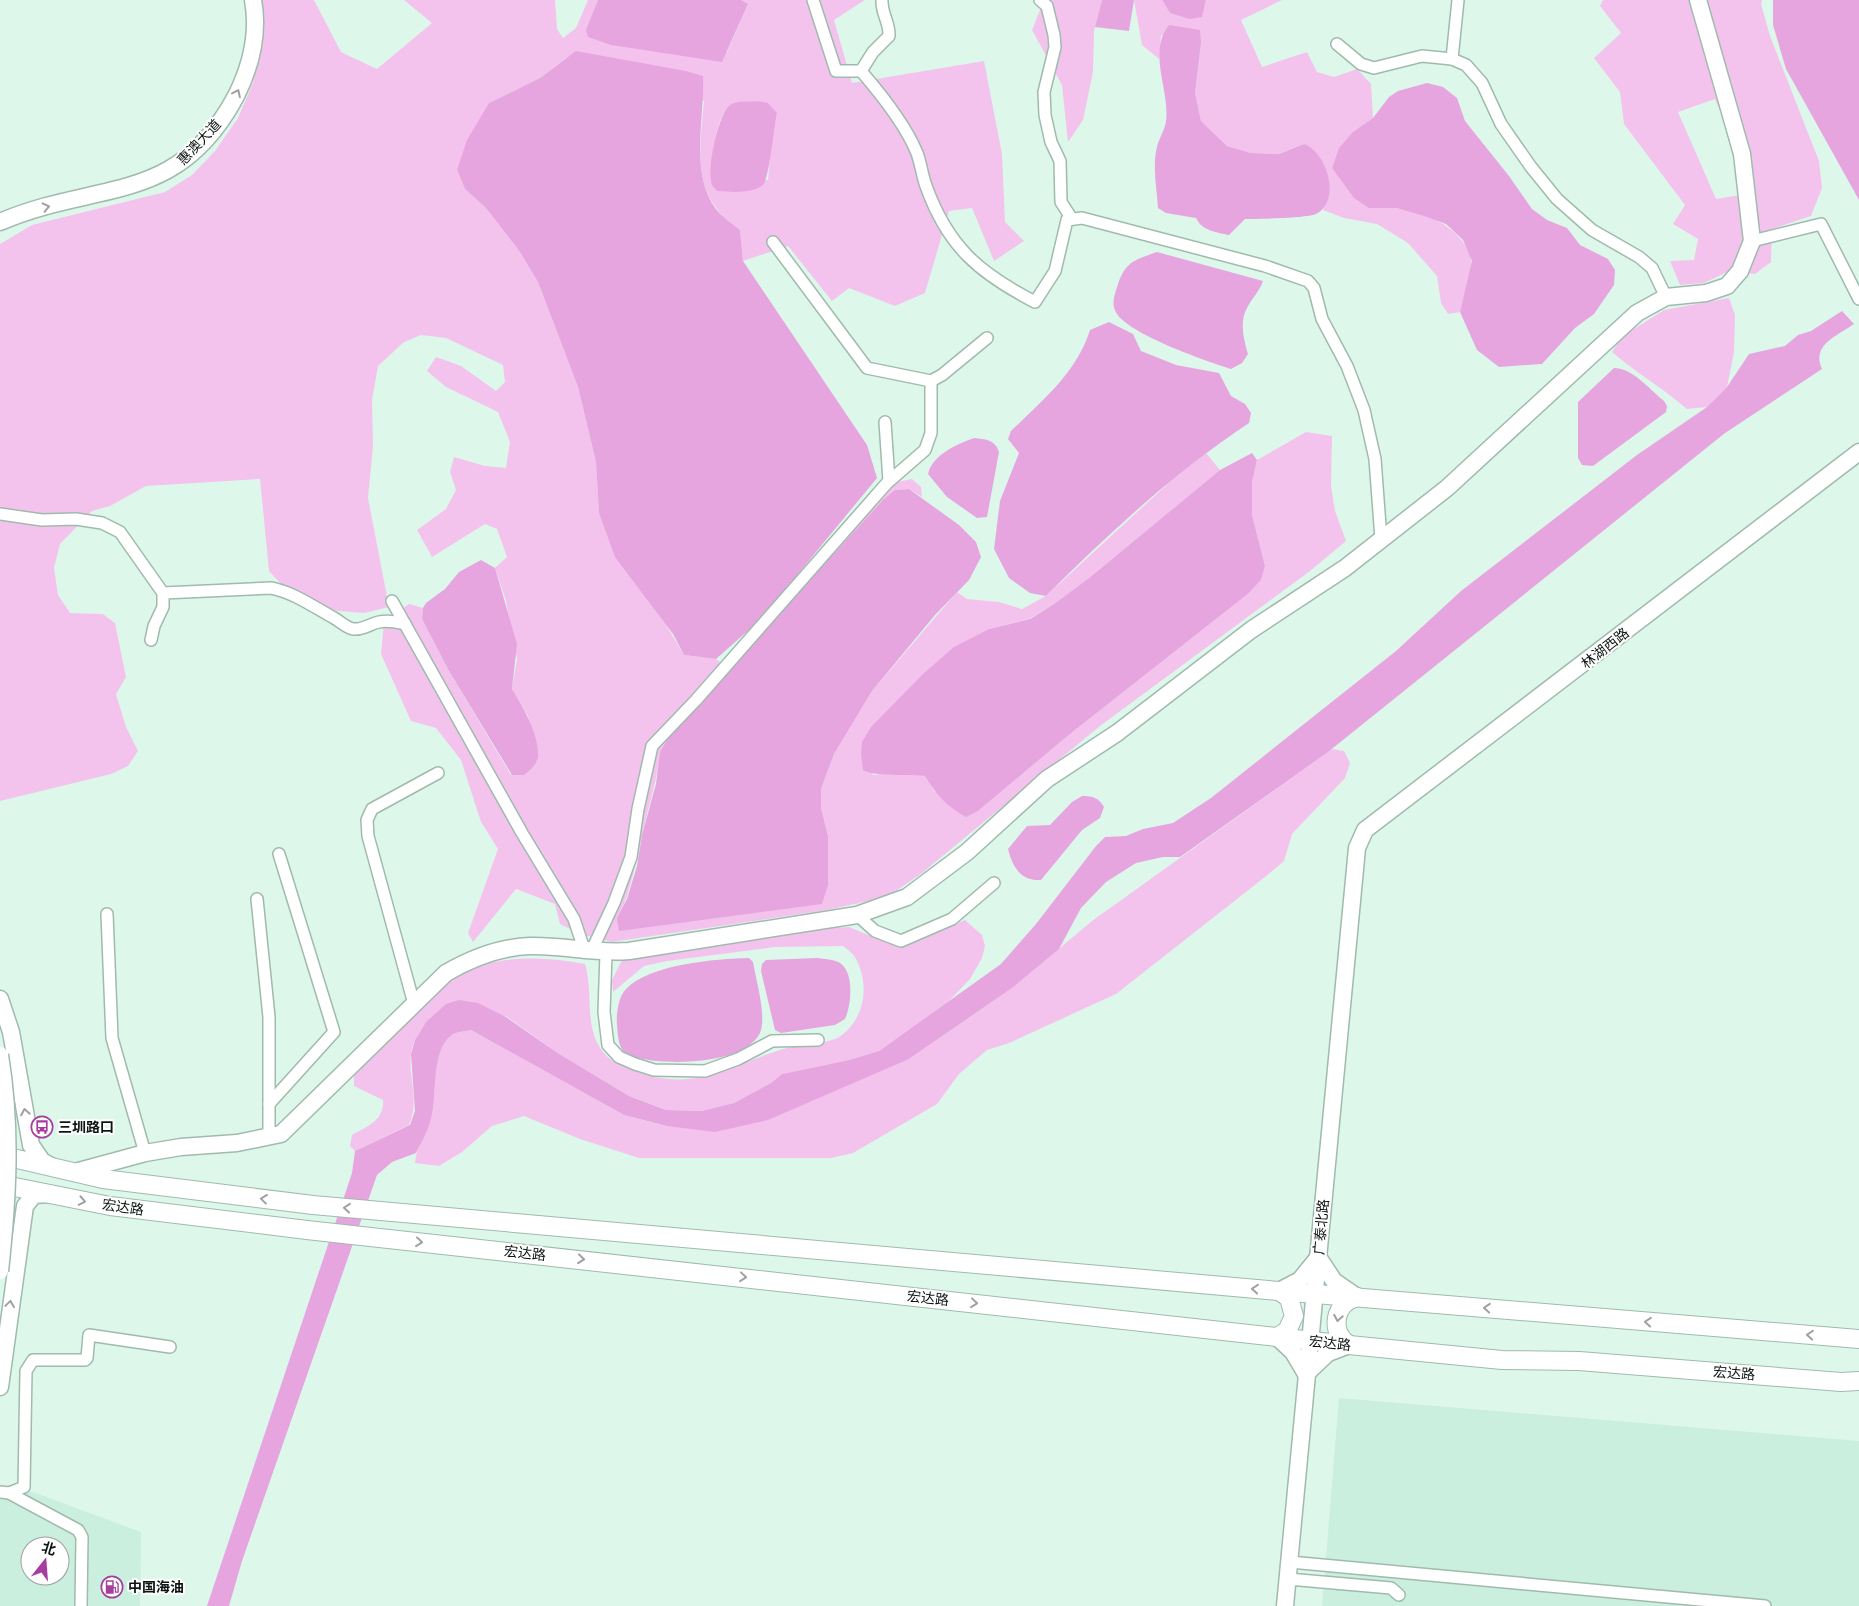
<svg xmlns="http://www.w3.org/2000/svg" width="1859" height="1606" font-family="'DM Sans','Noto Sans SC',sans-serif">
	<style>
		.built { fill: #cbefde; fill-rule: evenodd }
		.green { fill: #f4c3ed; fill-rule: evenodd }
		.water { fill: #e6a5de }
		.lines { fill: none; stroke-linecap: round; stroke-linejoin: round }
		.street-casing { stroke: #a0baae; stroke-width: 14 }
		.secondary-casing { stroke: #a0baae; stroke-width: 19 }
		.primary-casing { stroke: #a0baae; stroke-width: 20 }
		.street { stroke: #fff; stroke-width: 11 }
		.secondary { stroke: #fff; stroke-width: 16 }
		.primary { stroke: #fff; stroke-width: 18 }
		.secondary-bridge-casing { stroke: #a0baae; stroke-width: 19; stroke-linecap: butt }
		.secondary-bridge { stroke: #fff; stroke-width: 16 }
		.oneway { stroke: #9ea1a0 }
		.labels { text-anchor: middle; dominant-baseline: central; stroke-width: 4; stroke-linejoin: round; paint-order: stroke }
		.street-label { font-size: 14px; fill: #0c1511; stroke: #fefefe }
		.poi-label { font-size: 14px; font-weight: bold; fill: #0c1511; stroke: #fefefe; text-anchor: start }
	</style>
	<rect width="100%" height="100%" fill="#ddf8eb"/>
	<!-- built -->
	<g class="built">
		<path d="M1339,1398L1859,1441V1606H1322Z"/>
		<path d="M0,1488L33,1492L141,1532L140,1606H0ZM30,1546H60V1576H30Z"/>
	</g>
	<!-- green -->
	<g class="green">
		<path d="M258,0H314L341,52L377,69L432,23L404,0H555L557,29L563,38L576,28L588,0H598L587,30L727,52L748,4L741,0H865L834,20L852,83L984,61L1002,154L1005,222L1024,241L994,261L972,208L949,211L925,293L895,306L849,288L832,301L788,246L743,261L740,230C732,223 722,217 717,209C693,180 701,136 704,101L566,58L540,78L489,103L457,170L465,189L486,208L520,252L538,282L578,387L596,462L599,513L684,655L716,659L724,665L892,483L912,479L921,487L922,497L909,489L895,490L660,752C657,783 648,807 642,836C635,865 631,891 618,918L828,885V836L821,808V789L834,754L872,691L957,592L967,599L999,602L1022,609L1046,596L1173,479L1206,453L1220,470L1089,578L1054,604L1029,619L989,629L872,775L906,773L926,776L934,791L978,811L1070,734L1249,593L1261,580L1265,566L1252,515V482L1257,460L1306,432L1332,436L1331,486L1335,511L1346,541L1310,571L1100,726L922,873L887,897L827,910L612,942L580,934L560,924L555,904L516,889L473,942L468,933L498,849L481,822L461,760L436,728L411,721L381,654L384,622L409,604L423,608L422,619L449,671L511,775L535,744L528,716L512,689L517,659L506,601L495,568L507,557L497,529L485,524L432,557L417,530L446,509L456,490L450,472L454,457L485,466L506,468L510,442L498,412L446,387L427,371L436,357L461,366L496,391L505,382L503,365L446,338L421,335L404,342L378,366L372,400L373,446L368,498L389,607L364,613L327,610L281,584L269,571L260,479L146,486L110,506L92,511L60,544L54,568L58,595L70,613L103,614L115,623L126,677L116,694L126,727L138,751L128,766L111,774L0,801V244L32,225L165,192L192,175L215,151L238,118L253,83L259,49ZM758,101L777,113L771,143L768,180L711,170C713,153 716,116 730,106C737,100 749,102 758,101Z"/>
		<path d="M1044,0H1102L1094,31L1093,72L1083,120L1068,142L1062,85L1032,30Z"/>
		<path d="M1134,0H1162L1170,13L1202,17L1206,0H1282L1241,20L1262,67L1307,52L1317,72L1334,77L1357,69L1371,84L1373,118C1350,135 1341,141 1332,168L1369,208C1377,208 1387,207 1396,208C1424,210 1464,229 1471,259C1474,268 1463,300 1460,312L1448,314L1441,303L1437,276L1408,243L1377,224L1344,218L1323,210L1329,196L1304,144L1279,154L1251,153L1227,146L1201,121L1195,93L1201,43L1161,35L1159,59L1142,45Z"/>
		<path d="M1603,0H1762L1761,4L1770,36L1819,161L1822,188L1811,216L1772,229L1771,262L1755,274L1727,272L1704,283L1680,285L1670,261L1694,260L1698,239L1673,224L1685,205L1624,124L1620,92L1594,58L1621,33L1600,6ZM1715,99L1733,142L1740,195L1716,199L1678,112Z"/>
		<path d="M1729,298L1735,315L1734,352L1727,387L1707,407L1687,409C1663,388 1636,373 1612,352L1623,336L1664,310Z"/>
		<path d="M1332,749L1344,751L1350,763L1345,778L1292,834L1284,861L1265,877L1116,994L1009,1043L987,1050L959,1074L937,1104L853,1153L831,1158H639L580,1139L524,1116L492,1126L462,1152L439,1166L415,1163C416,1147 427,1132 432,1116C437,1094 431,1049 452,1034C457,1032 466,1031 471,1030L624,1115L667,1126L909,1059L1012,988L1092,921Z"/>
		<path d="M965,920L982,935L985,946L982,958L970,979L948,1002L879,1051L849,1060L782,1074L771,1083L734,1103L701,1111L666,1110L629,1096L556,1052L506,1016L426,1022C420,1032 412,1042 411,1054C408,1080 420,1098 409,1125L355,1151L350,1146L352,1135C368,1126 384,1121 383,1100L354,1086V1075L447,983C486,954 539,955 585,964C594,993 583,1026 603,1052C611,1062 623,1067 635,1071C693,1093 727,1067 780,1050C795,1045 828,1044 839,1037C865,1020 870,985 856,959C854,954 848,950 843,946L776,947L667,961L644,966L613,992L612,980L622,960L654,951L811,929L849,927L890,944L904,946Z"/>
	</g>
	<!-- water -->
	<g class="water">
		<path d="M598,0H741L748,4L722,62L611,45L588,37L586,30Z"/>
		<path d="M1102,0H1134L1129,31L1095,27Z"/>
		<path d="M1162,0H1206L1202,17L1190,19L1170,13Z"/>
		<path d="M1773,0H1859V200L1786,69L1773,25Z"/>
		<path d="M1169,25L1200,30L1201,43L1195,93L1201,121L1227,146L1251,153L1279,154L1304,144C1327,152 1342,201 1316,214C1308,218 1257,219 1245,219L1229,235C1216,232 1202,231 1196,218L1166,213L1158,208C1157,189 1152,166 1157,147C1159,138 1165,130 1166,121C1170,89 1147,53 1169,25Z"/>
		<path d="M576,51L686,71L703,76C705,118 689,173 716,209C722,217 732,223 740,230L743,261L867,445L877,478L760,620L716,659L684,655L673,634L615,557L599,513L596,462L578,387L538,282L520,252L486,208L465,189L457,170L467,140L489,103L540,78Z"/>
		<path d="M1427,83L1443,87L1457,98L1465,121L1509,176L1532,209L1547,220L1567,228L1580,245L1608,259L1615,270L1614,285L1594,314L1575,328L1542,364L1499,367L1477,350L1460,312L1472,261L1463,240L1446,224L1424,216L1397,208H1369L1354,198L1332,168L1339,148L1353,132L1373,118L1389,97L1398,91Z"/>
		<path d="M758,101L768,103L777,113C774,126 769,180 763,185C752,194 731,192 717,191C716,189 713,187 712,185C706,171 718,114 730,105C737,100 749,102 758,101Z"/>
		<path d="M1157,252L1263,281C1259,292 1252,298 1247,308C1239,322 1244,340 1248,354L1242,363L1231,369C1206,361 1131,335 1117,314C1110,304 1115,294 1118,284C1126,261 1135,260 1157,252Z"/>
		<path d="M1842,311L1854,324C1837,336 1811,345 1822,369L1725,433L1328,752L1180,857H1163L1136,863L1106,882L1081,908L1059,949L1012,988L909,1059L768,1120L715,1132L667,1126L624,1115L471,1030C466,1031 457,1032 453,1034C431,1048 437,1093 432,1115C429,1129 422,1141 416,1153L392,1162L377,1175L242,1561L229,1606H207L352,1173L355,1151L410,1125L415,1111L411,1054L415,1040L426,1022L446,1004L459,1000L478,1003L506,1017L556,1052L629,1096L666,1110L701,1111L734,1103L771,1083L782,1074L849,1060L879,1051L1001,964L1036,924L1096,846L1105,837L1126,836L1143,829L1173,823L1211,798L1396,651L1461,591L1637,455L1707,407L1727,387L1749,354L1785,346L1798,335L1811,331Z"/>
		<path d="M1109,322L1133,334L1141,351L1176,365L1219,373L1231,396L1245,404L1251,413L1249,423C1175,472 1109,533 1046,596L1030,593L1009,578L994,549L1000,501L1019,453L1008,439L1011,431C1042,401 1077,372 1090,330Z"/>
		<path d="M1614,368C1633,368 1650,390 1664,401L1667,406L1666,412L1593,466L1582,465L1578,458V402Z"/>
		<path d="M974,438C986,439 995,440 999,452L987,517L977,518L947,497L928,474C932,455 957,444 974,438Z"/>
		<path d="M1252,453L1257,460L1252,482V515L1265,566L1261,580L1249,593L1070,734L978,811L966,817C948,807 936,795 925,776C906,773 879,778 863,770L861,754L862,742L871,727L923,674L954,647L989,629L1030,619L1054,604L1089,578L1220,470Z"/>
		<path d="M909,489L959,525L976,542L981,557L969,580L935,615L872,691L834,754L821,789V808L828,836V885L822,904L619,931L617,918L627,899L637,866L642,835L656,784L660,752L672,732L884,499L895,490Z"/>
		<path d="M481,560L495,568L517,644L512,689C523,707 539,734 538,756C537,765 530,770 524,775H512L449,671L422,619L423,608L426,603L445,589L459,572Z"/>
		<path d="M1082,796C1093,796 1099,798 1104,807L1100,818L1082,830L1041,880C1021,881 1013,868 1008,849L1027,826L1050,825L1072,802Z"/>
		<path d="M749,958L753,962C756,980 767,1017 760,1033C745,1064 672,1065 643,1059C639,1058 632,1058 629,1056C618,1050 618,1036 617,1025C616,1015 618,997 626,989C650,964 715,959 749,958Z"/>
		<path d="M817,958C824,959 834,959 840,963C855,973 851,1006 845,1019L835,1025L781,1033L775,1030L761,971L762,964L766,960Z"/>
	</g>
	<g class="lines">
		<!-- street casing -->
		<g class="street-casing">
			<g id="street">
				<path d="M813,0L836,71H861L873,52L889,36C890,23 881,13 882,0"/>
				<path d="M1040,0L1047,6L1054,35L1055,47L1044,92L1045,115L1051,142L1060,161L1061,202L1072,219"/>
				<path d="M1337,44L1361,64L1374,68L1422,56L1452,59L1466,65L1482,83L1501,124L1531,167L1557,199L1592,230L1639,257L1652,268L1666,297"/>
				<path d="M1452,59L1458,0"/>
				<path d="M861,71C880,93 906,126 917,153C921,164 922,175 926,186C948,247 979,273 1035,302L1055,271L1067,220L1082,218L1265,266L1308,281L1314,288L1322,319L1347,366L1364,410L1375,459L1381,539"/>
				<path d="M1752,241L1821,224L1859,299"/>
				<path d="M773,242L867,368L931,381L942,375L987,338"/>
				<path d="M885,422L889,481"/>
				<path d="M0,514L42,520L76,519L102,523L120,532L163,593V607L154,626L151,640"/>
				<path d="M163,593L271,588C293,592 314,607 334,618C341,622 345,627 353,629C364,630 369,624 379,622C388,620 396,622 405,624"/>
				<path d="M392,601L522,833L574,919L585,952"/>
				<path d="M257,899L269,1017V1138"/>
				<path d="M107,914L112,1038L145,1153"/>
				<path d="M857,915L875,931L901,941L952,919L994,883"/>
				<path d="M591,952L614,903L631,857L638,809L652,746L696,700L887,483L925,450L931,433V381"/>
				<path d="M606,953L604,1012L608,1045L619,1057L635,1064L654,1070L705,1071L738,1059L772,1041L818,1040"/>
				<path d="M414,1004L368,836L367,820L372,809L438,773"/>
				<path d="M269,1104L334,1032L279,854"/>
				<path d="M0,1492L9,1493L78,1530L82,1537L81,1606"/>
				<path d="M9,1493L24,1487L26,1371L33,1360H85L87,1358L89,1335L170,1347"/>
				<path d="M1290,1562L1765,1606"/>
				<path d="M1288,1579L1391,1588L1399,1595"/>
			</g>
		</g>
		<!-- secondary casing -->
		<g class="secondary-casing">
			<g id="secondary">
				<path d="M0,222C97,180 177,207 236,96C251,66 259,33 253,0"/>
				<path d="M0,999L11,1032L31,1145L42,1161L53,1167"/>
				<path d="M75,1172L145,1153L181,1147L237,1143L281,1134L446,973C472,958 500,947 530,946C564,945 593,954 629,951L857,915L907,897L967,852L1047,779L1117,733L1251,630L1345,568L1447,488L1637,313L1666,297L1706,293L1727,286L1740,271L1752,241L1742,154L1698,0"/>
				<path d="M1318,1257L1334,1281L1357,1297"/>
				<path d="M1279,1291L1300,1280L1317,1259"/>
				<path d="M1277,1337L1293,1352L1306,1374L1328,1353L1349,1345"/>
				<path d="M0,1387L25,1206L34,1195L49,1194"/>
				<path d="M1285,1606L1357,848L1365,830L1859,452"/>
			</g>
		</g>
		<!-- primary casing -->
		<g class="primary-casing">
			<g id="primary">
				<path d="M0,1155L103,1179L313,1205L1279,1291L1859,1339"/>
				<path d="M0,1184L110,1206L307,1230L1349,1345L1502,1360L1579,1361L1841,1382L1859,1381"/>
				<path d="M1277,1337L1287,1331L1294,1316L1289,1298L1279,1291"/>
				<path d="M1349,1345C1329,1332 1334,1303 1357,1297"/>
			</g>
		</g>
		<!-- street -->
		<use href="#street" class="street"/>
		<!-- secondary -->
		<use href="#secondary" class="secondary"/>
		<!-- primary -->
		<use href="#primary" class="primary"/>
		<!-- secondary-bridge casing -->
		<g class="secondary-bridge-casing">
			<path id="secondary-bridge" d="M0,1055C12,1128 8,1198 0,1271"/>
		</g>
		<!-- secondary-bridge -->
		<use href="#secondary-bridge" class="secondary-bridge"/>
	</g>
	<!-- one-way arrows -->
	<defs><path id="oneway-chevron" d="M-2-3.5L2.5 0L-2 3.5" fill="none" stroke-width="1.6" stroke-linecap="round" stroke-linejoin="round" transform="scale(1.25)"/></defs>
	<g class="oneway">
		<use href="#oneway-chevron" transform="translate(237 93) rotate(-64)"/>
		<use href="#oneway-chevron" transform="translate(46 207) rotate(-13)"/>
		<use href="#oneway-chevron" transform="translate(25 1112) rotate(-100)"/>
		<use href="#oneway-chevron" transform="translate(264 1199) rotate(-173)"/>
		<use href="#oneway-chevron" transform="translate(82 1201) rotate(11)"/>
		<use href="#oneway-chevron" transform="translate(347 1208) rotate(-175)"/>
		<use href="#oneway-chevron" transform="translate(419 1242) rotate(6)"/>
		<use href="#oneway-chevron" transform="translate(581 1259) rotate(6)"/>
		<use href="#oneway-chevron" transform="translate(743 1277) rotate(6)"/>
		<use href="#oneway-chevron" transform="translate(1255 1289) rotate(-175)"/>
		<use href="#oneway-chevron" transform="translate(974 1303) rotate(6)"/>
		<use href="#oneway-chevron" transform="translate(10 1304) rotate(-82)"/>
		<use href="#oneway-chevron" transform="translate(1487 1308) rotate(-175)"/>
		<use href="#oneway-chevron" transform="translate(1338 1318) rotate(100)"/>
		<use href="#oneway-chevron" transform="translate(1648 1322) rotate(-175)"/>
		<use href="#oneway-chevron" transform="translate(1810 1335) rotate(-175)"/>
	</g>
	<!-- icons -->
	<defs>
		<g id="bus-ring" transform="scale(1.125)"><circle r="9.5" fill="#fefefe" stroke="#a73e9f" stroke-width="1.5"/><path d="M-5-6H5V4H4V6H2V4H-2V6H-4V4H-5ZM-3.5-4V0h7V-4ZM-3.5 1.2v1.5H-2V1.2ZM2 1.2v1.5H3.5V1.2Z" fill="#a73e9f"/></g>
		<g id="fuel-ring" transform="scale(1.125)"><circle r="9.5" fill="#fefefe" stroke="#a73e9f" stroke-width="1.5"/><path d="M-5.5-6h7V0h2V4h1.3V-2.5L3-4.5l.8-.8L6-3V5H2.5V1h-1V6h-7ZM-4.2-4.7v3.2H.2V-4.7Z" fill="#a73e9f"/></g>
	</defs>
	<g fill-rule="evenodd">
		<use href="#bus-ring" x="42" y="1127"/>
		<use href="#fuel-ring" x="112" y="1587"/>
	</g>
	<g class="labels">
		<!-- street labels -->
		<g class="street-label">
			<text transform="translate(199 142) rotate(-47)">惠澳大道</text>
			<text transform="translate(1605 648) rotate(-38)">林湖西路</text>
			<text transform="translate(123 1207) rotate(8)">宏达路</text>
			<text transform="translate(1321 1227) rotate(-85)">广泰北路</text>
			<text transform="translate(525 1253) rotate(6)">宏达路</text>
			<text transform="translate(928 1298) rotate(6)">宏达路</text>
			<text transform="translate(1330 1343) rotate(6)">宏达路</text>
			<text transform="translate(1734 1373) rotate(4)">宏达路</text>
		</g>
		<!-- poi labels -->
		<g class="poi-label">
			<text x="58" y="1127">三圳路口</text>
			<text x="128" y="1587">中国海油</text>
		</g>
	</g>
	<!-- north arrow -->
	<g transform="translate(45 1561) rotate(17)"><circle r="24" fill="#fefefe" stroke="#9da19f"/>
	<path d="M0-4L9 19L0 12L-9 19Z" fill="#a73e9f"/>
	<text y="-8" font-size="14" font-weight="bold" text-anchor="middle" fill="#0c1511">北</text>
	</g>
</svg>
